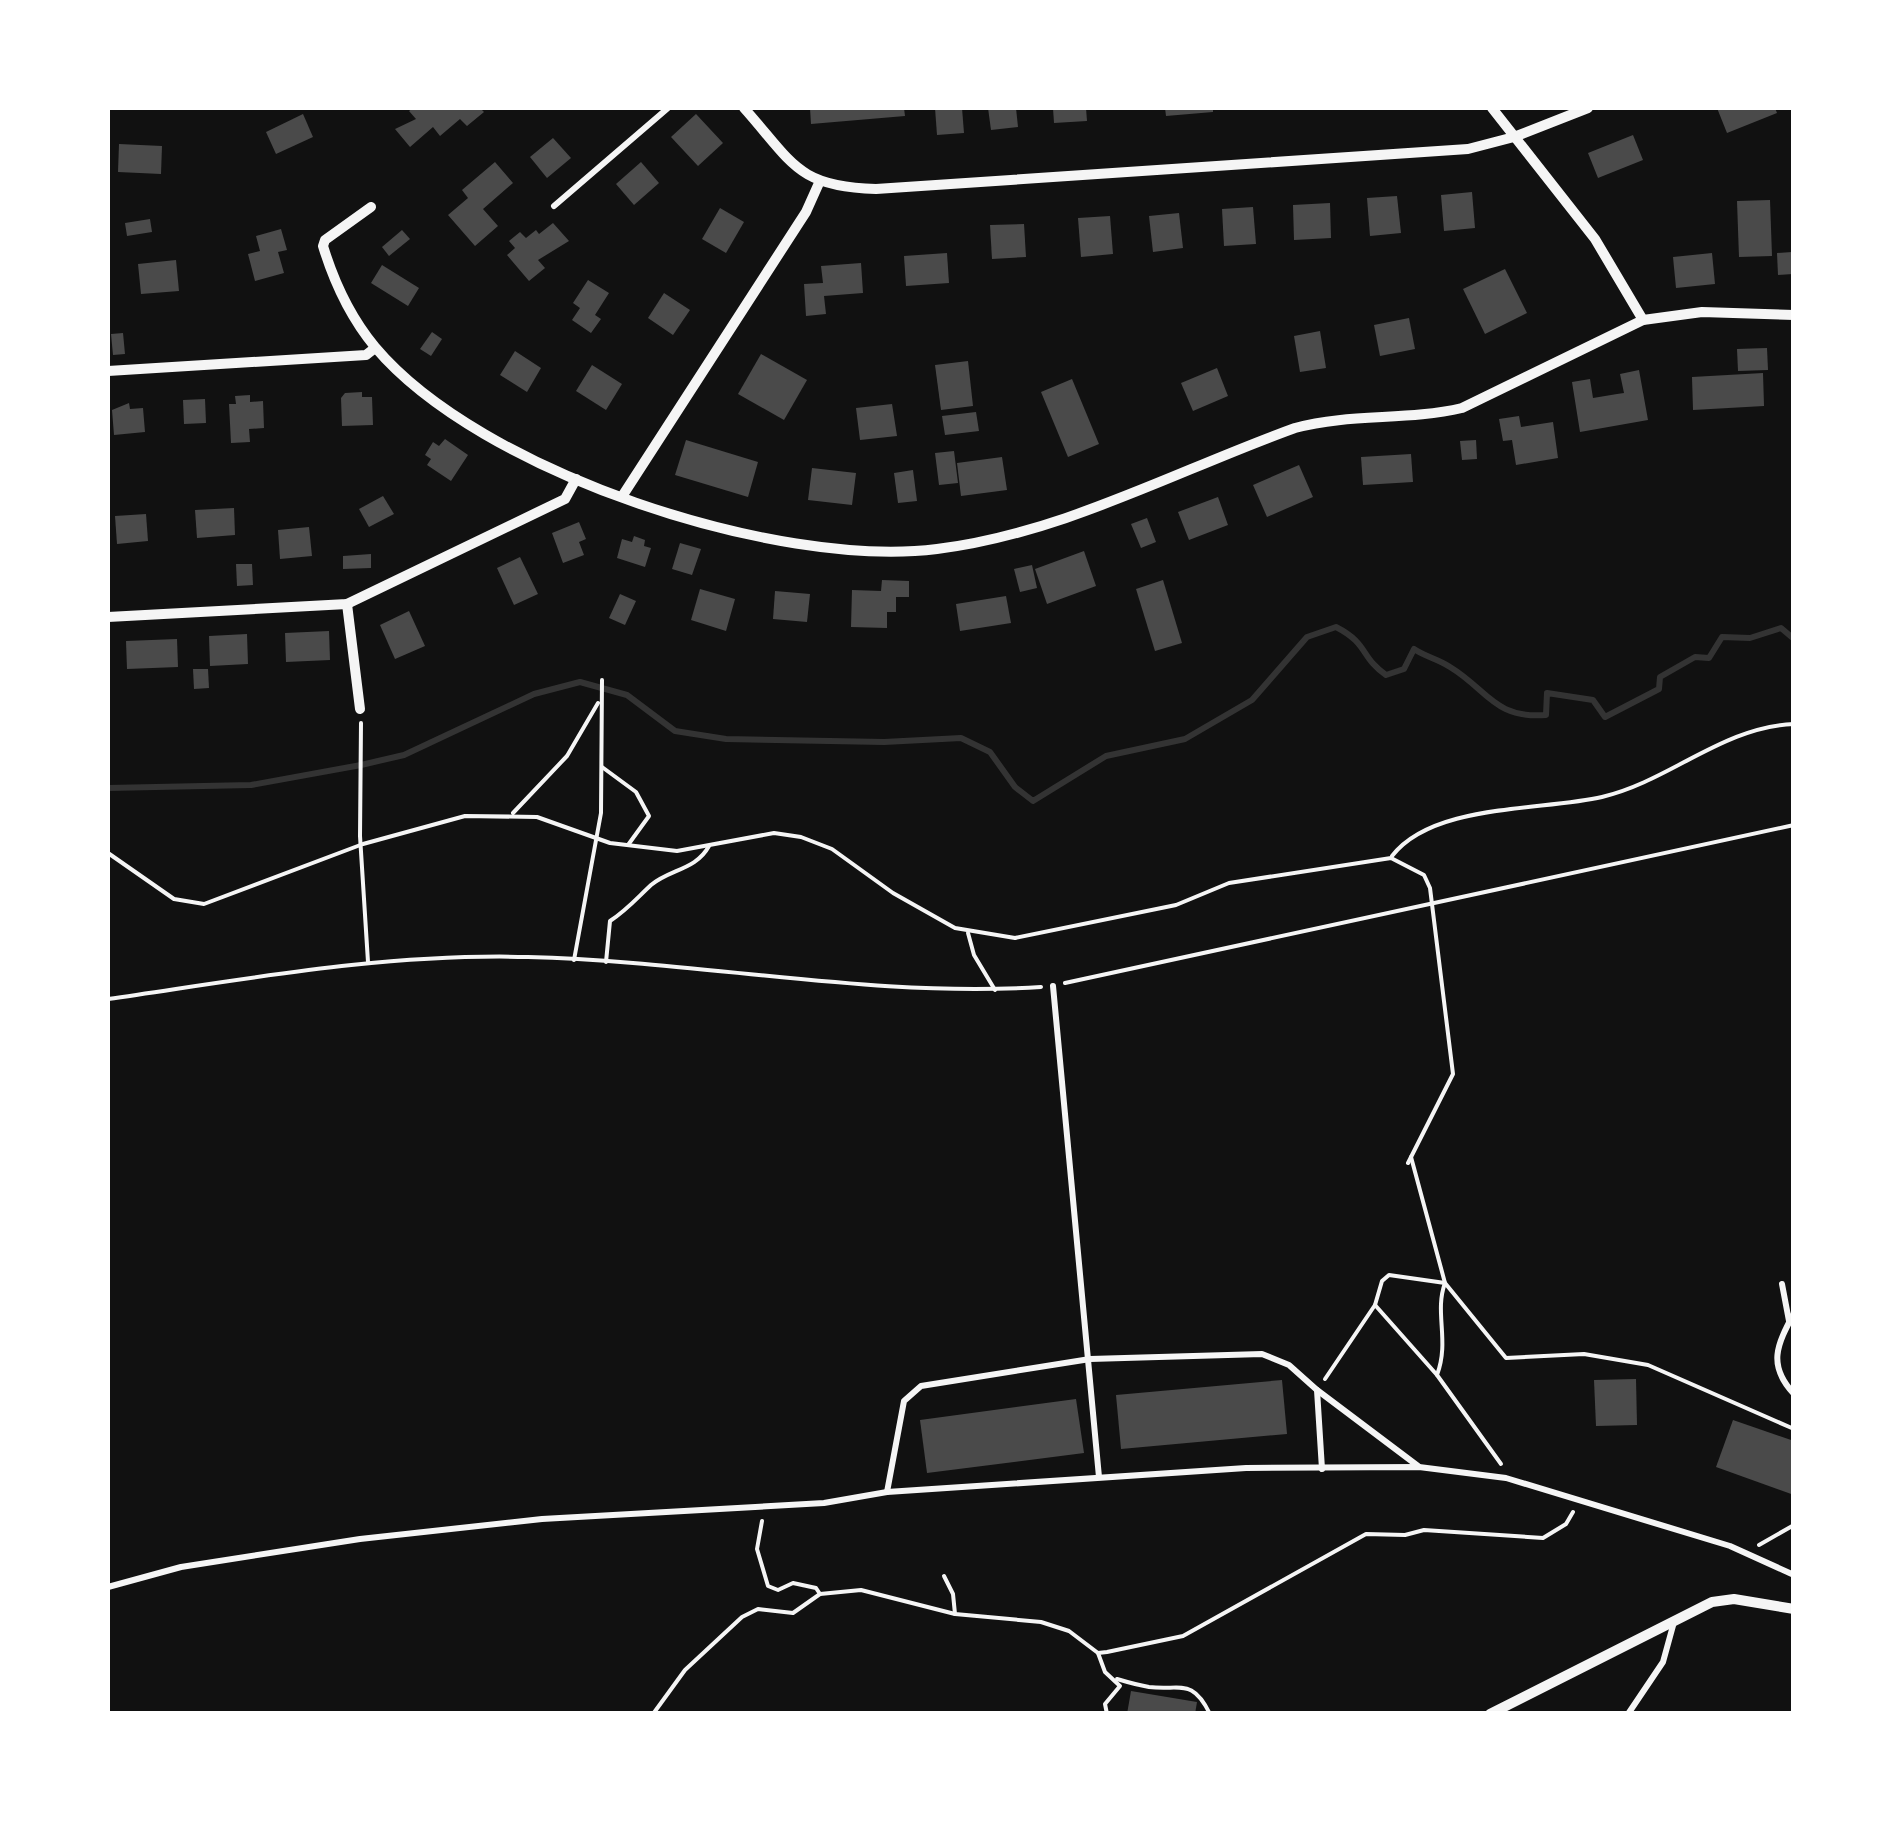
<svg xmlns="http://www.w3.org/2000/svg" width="1901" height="1821" font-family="'Times New Roman',serif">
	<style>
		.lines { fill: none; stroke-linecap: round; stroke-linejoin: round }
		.stream { stroke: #333; stroke-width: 6 }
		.building { fill: #4a4a4a }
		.path { stroke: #f5f5f5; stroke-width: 4 }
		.service { stroke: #f5f5f5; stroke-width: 6 }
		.minor { stroke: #f5f5f5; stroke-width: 10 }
	</style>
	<rect width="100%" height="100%" fill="#111"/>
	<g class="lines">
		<!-- stream -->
		<path class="stream" d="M108,788L251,785L361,765L404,755L534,694L580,682L627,695L675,731L726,739L884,742L961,738L990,752L1015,787L1033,801L1106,756L1185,739L1252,700L1307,637L1336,627C1369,644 1360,657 1386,675L1404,669L1414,649C1426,657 1438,659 1450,667C1488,690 1494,719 1546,715L1547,693L1593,700L1605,717L1659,689L1660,677L1695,657L1709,658L1722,637L1750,638L1781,628L1794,639"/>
	</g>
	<!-- building -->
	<g class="building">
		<path d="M413,108H480L484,112L467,126L460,119L440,136L433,127L410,147L395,129L416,119L409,111Z"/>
		<path d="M810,108H904L905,116L811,124Z"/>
		<path d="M935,108H962L964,133L937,135Z"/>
		<path d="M988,108H1016L1018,127L991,130Z"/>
		<path d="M1053,108H1086L1087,121L1054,123Z"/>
		<path d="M1165,108H1213V112L1166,116Z"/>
		<path d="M1717,108H1775L1777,113L1727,133Z"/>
		<path d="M303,114L313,137L276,154L266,132Z"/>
		<path d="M696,114L723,143L698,166L671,137Z"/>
		<path d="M1633,135L1643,160L1598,178L1588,153Z"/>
		<path d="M553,138L571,158L547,178L530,157Z"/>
		<path d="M119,144L162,146L161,174L118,172Z"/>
		<path d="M495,162L513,183L483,209L498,226L475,246L448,215L468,198L462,190Z"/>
		<path d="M641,162L659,183L634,205L616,184Z"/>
		<path d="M1472,192L1475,228L1444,231L1441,195Z"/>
		<path d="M1397,196L1401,233L1370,236L1367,198Z"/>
		<path d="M1770,200L1772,256L1739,257L1737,201Z"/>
		<path d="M1330,203L1331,238L1294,240L1293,205Z"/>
		<path d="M1253,207L1256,244L1224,246L1222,209Z"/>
		<path d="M720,208L744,222L726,253L702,239Z"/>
		<path d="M1179,213L1183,248L1153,252L1149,216Z"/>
		<path d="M1110,216L1113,254L1081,257L1078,218Z"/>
		<path d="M150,219L152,232L127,236L125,223Z"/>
		<path d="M553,223L569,241L538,260L545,268L529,281L507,255L515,248L509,241L520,232L526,238L536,230L539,234Z"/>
		<path d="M1024,224L1026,257L992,259L990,225Z"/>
		<path d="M281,229L287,250L278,252L284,273L255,281L248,254L260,251L256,236Z"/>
		<path d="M402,230L410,239L389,256L382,247Z"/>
		<path d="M1792,252L1793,274L1778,275L1777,253Z"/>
		<path d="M947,253L949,283L906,286L904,256Z"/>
		<path d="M1712,253L1715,284L1676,288L1673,257Z"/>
		<path d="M176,260L179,291L141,294L138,264Z"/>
		<path d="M861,263L863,293L824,296L826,314L806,316L804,284L823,283L821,266Z"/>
		<path d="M382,265L419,288L408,306L371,283Z"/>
		<path d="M1505,269L1527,313L1485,334L1463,289Z"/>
		<path d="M588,280L609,293L595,315L601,319L591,333L572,320L580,308L573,303Z"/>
		<path d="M664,293L690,310L673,335L648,318Z"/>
		<path d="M1409,318L1415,349L1380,356L1374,325Z"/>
		<path d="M1320,331L1326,368L1300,372L1294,336Z"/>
		<path d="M432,332L442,339L431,356L420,349Z"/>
		<path d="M123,333L125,354L113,355L111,334Z"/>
		<path d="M1767,348L1768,370L1738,371L1737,349Z"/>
		<path d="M515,351L541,368L527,392L500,375Z"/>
		<path d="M761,354L807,380L784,420L738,394Z"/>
		<path d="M968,361L973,406L941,410L935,365Z"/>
		<path d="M592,365L622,384L606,410L576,391Z"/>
		<path d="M1217,368L1228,396L1193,411L1181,383Z"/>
		<path d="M1639,370L1648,420L1580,432L1572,382L1590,379L1593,398L1617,394L1624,393L1620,374Z"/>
		<path d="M1763,373L1764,406L1693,410L1692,377Z"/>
		<path d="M1072,379L1099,444L1068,457L1041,392Z"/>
		<path d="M362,392V397H372L373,425L342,426L341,398L345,393Z"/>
		<path d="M250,395V402L263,401L264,428L249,429L250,442L231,443L229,404H236L235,396Z"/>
		<path d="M205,399L206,423L184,424L183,400Z"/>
		<path d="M129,403L130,409L143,408L145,432L114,435L112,410Z"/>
		<path d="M892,404L897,436L860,440L856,408Z"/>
		<path d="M976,412L979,431L945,435L942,416Z"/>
		<path d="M1519,416L1521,427L1553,422L1558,458L1516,465L1512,440L1503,441L1499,419Z"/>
		<path d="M445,439L468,455L451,481L427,465L431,459L425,455L433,442L439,446Z"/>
		<path d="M686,440L758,462L748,497L675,475Z"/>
		<path d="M1476,440L1477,459L1462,460L1460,441Z"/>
		<path d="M954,451L958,483L939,485L935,453Z"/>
		<path d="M1411,454L1413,482L1363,485L1361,457Z"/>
		<path d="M1002,457L1007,490L961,496L957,463Z"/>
		<path d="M1299,465L1313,497L1267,517L1253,485Z"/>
		<path d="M812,468L856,473L852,505L808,500Z"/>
		<path d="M913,470L917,501L898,503L894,473Z"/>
		<path d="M383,496L394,514L369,527L359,509Z"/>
		<path d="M1218,497L1228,525L1189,540L1178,512Z"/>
		<path d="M234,508L235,535L197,538L195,510Z"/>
		<path d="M146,514L148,541L117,544L115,516Z"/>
		<path d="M1147,518L1156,542L1141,548L1131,524Z"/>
		<path d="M579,522L586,539L579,542L584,555L563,563L552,533Z"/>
		<path d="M309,527L312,556L280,559L278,530Z"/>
		<path d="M634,536L645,540L644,546L651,548L645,567L617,558L622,539L632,542Z"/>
		<path d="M680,543L701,549L692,575L672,569Z"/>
		<path d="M1084,551L1096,586L1047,604L1035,569Z"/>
		<path d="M371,554V568L343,569V556Z"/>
		<path d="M520,557L538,594L514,605L497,568Z"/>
		<path d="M236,564H252L253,585L237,586Z"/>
		<path d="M1032,565L1037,588L1020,592L1014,569Z"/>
		<path d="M882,580L909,581V597H896V612H887V628L851,627L852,590L881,591Z"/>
		<path d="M1163,580L1182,643L1155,651L1136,589Z"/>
		<path d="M700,589L735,599L726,631L691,620Z"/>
		<path d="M775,591L810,594L807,622L773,619Z"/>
		<path d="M620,594L636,601L625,625L609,618Z"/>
		<path d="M1006,596L1011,623L960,631L956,604Z"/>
		<path d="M409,611L425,646L395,659L380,625Z"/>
		<path d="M329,631L330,660L286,662L285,633Z"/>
		<path d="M247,634L248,664L210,666L209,636Z"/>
		<path d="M177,639L178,667L127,669L126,641Z"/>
		<path d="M193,669H208L209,688L194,689Z"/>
		<path d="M1636,1379L1637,1425L1596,1426L1594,1380Z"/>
		<path d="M1282,1380L1287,1434L1121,1449L1116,1395Z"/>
		<path d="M1076,1399L1084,1453L927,1473L920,1420Z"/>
		<path d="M1733,1420L1794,1441V1495L1716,1467Z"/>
		<path d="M1131,1691L1197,1702L1195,1714H1127Z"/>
	</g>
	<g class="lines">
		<!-- path -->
		<g class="path">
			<path d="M361,723L360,836L368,962"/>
			<path d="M602,767L636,792L649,816L628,845"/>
			<path d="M513,813L567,756L598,703"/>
			<path d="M108,853L174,899L204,904L363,844L465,816L537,817L610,843L677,851L774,833L801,837L832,849L893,893L955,928L1015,938L1176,905L1229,883L1391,858L1424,875L1430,888L1453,1074L1408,1163"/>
			<path d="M1392,856C1433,803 1542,811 1602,797C1670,781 1722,727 1794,724"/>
			<path d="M968,933L974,955L995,990"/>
			<path d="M574,960L601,813L602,680"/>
			<path d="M606,962L610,921C627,910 637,898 651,885C670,869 696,870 709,846"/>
			<path d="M1065,983L1794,825"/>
			<path d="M108,999C247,979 387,953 528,957C700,961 869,998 1041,987"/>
			<path d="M1411,1157L1445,1283L1506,1358L1584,1354L1648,1365L1794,1429"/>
			<path d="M1375,1305L1437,1375"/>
			<path d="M1325,1379L1375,1305L1382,1281L1389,1275L1445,1283C1434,1313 1450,1340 1437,1375L1501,1464"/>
			<path d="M762,1521L757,1549L768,1586L778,1590L793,1583L816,1588L820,1594"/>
			<path d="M1759,1545L1794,1525"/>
			<path d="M944,1576L953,1594L955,1614"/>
			<path d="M1098,1653L1105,1672L1120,1686L1105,1704L1107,1714"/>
			<path d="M1117,1679C1127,1682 1138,1685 1149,1687C1180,1691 1192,1677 1210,1714"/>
			<path d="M653,1714L685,1670L742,1617L758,1609L793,1613L820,1594L861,1590L955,1614L1041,1622L1069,1631L1098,1653L1107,1652L1183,1636L1366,1534L1405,1535L1424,1530L1543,1538L1566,1524L1573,1512"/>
		</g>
		<!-- service -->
		<g class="service">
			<path d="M554,206L668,108"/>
			<path d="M1053,986L1099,1477"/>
			<path d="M1782,1284L1789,1321"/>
			<path d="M1794,1313C1777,1345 1767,1365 1794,1394"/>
			<path d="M1317,1390L1418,1466"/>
			<path d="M887,1492L904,1401L921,1386L1090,1359L1262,1354L1289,1365L1317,1390L1322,1469"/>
			<path d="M108,1587L181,1567L360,1539L542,1519L824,1503L887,1492L1246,1468L1419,1467L1506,1478L1730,1546L1794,1575"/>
			<path d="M1628,1714L1663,1662L1674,1622"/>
		</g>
		<!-- minor -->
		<g class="minor">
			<path d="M744,108C793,163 797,187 876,189L1468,149L1514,137L1588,108"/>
			<path d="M1492,108L1595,239L1643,320"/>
			<path d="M371,207L325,240L323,246C334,282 351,318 375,347C480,472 776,569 937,549C1061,534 1178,470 1295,428C1350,413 1407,421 1462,408L1643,320L1702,312L1794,315"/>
			<path d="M108,371L366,355L375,348"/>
			<path d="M623,495L806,212L819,183"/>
			<path d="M347,604L360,709"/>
			<path d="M108,617L347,604L565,499L576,479"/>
			<path d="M1490,1714L1712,1602L1734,1599L1794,1609"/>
		</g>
	</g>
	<!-- border -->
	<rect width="1901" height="1821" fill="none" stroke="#ffffff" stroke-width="220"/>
</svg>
